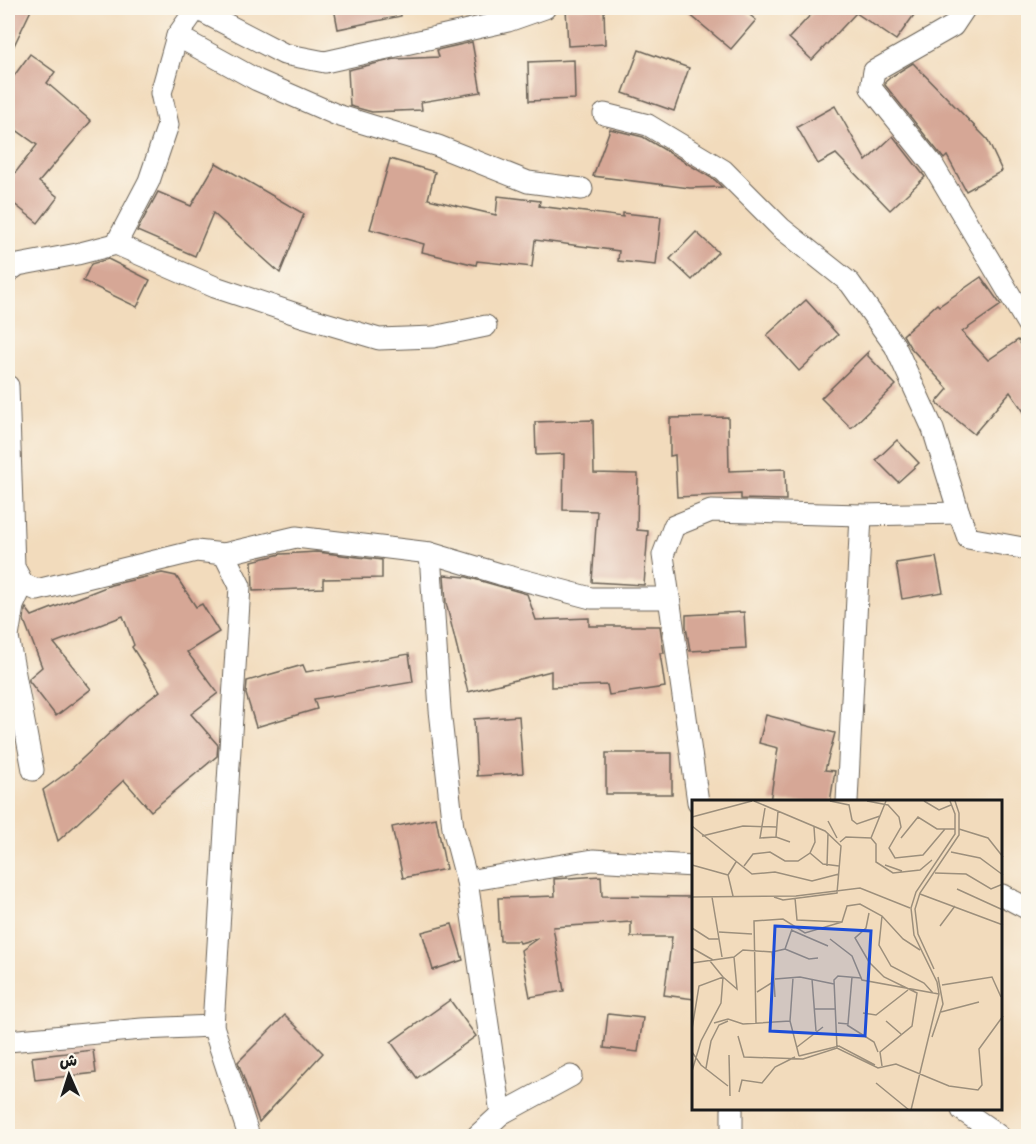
<svg xmlns="http://www.w3.org/2000/svg" width="1036" height="1144" font-family="'Comic Neue','Playpen Sans Arabic',sans-serif">
	<style>
		.building { fill: #d6a796 }
		.lines { fill: none; stroke-linecap: round; stroke-linejoin: round }
		.minor-casing { stroke: #675f54; stroke-width: 23 }
		.minor { stroke: #fff; stroke-width: 21 }
		.inset-road { fill: none; stroke: #9c8f7c; stroke-width: 1.5 }
		.view { fill: #1d4ed8; fill-opacity: 0.15; stroke: #1d4ed8; stroke-width: 3 }
		.inset-edge { fill: none; stroke: #1c1c1c; stroke-width: 3 }
	</style>
	<rect width="100%" height="100%" fill="#fbf7ec"/>
	<filter id="ink" filterUnits="userSpaceOnUse"><feTurbulence type="fractalNoise" baseFrequency=".0167" numOctaves="2"/><feDisplacementMap in="SourceGraphic" scale="12" xChannelSelector="R" yChannelSelector="G"/><feConvolveMatrix kernelMatrix="1 2 1 2 8 2 1 2 1" color-interpolation-filters="sRGB"/></filter>
	<filter id="wash" filterUnits="userSpaceOnUse"><feTurbulence type="fractalNoise" baseFrequency=".008" numOctaves="4" result="noise"/><feDisplacementMap in="SourceGraphic" scale="24" xChannelSelector="R" yChannelSelector="G"/><feGaussianBlur stdDeviation="1.35" result="paint"/><feColorMatrix in="noise" values="0 0 0 0 0 0 0 0 0 0 0 0 0 0 0 0 0 1.4 0 .05"/><feComposite in="paint" operator="in"/></filter>
	<g filter="url(#wash)">
		<rect width="100%" height="100%" fill="#f2dbbc"/>
		<g id="blocks">
			<!-- building -->
			<g class="building">
				<path d="M8,8H32L8,58Z"/>
				<path d="M334,8H401V16L338,29Z"/>
				<path d="M566,8H604L605,44L568,46Z"/>
				<path d="M682,8H741L756,20L731,49Z"/>
				<path d="M817,8H919L896,40L856,13L812,60L789,38Z"/>
				<path d="M472,42L481,92L421,102L422,110L372,112L350,106L348,70L395,59L439,57L437,50Z"/>
				<path d="M639,50L689,68L674,111L623,93Z"/>
				<path d="M30,54L55,72L47,83L91,121L39,182L58,197L38,223L8,199V182L37,145L8,124V84Z"/>
				<path d="M574,60L575,99L529,101L528,62Z"/>
				<path d="M913,63L987,139L1002,171L966,191L947,156L944,159L885,85V82L892,76Z"/>
				<path d="M835,106L866,161L893,136L925,177L890,210L836,154L818,164L797,127Z"/>
				<path d="M610,129L643,137L715,180L722,187L690,188L593,176Z"/>
				<path d="M390,159L435,172L428,199L496,215L498,196L540,201L539,206L623,217V213L661,217L656,265L618,261L619,251L535,240L532,267L477,261L476,265L422,252L424,244L370,229Z"/>
				<path d="M216,163L304,214L280,273L213,213L195,256L137,231L158,192L191,206Z"/>
				<path d="M696,232L718,252L692,280L670,259Z"/>
				<path d="M108,259L150,280L137,307L83,281L91,264Z"/>
				<path d="M981,277L1001,305L962,332L988,360L1018,340L1029,355V419L1010,392L974,434L936,403L948,389L910,347L903,335L937,304L939,306Z"/>
				<path d="M806,300L838,335L799,371L767,335Z"/>
				<path d="M868,352V356L896,385L851,428L821,398Z"/>
				<path d="M728,417L729,471L785,469L786,500L741,499V494L677,497L675,455L670,456V418Z"/>
				<path d="M593,420L594,473L638,474L637,530L648,531L644,585L592,582L597,511L563,510L564,454L536,455L535,422Z"/>
				<path d="M897,440L919,463L898,482L876,460Z"/>
				<path d="M317,552L382,560V578L323,579V588L253,591L252,561L281,554Z"/>
				<path d="M936,557L943,592L902,599L896,563Z"/>
				<path d="M162,573L176,576L196,607L202,604L219,632L187,652L218,693L191,714L218,745L217,756L151,811L124,780L58,841L43,790L69,771L128,716L160,691L132,647L134,645L123,616L54,643L91,689L56,716L29,681V678L42,667L24,620L25,610L26,608L32,616L111,585Z"/>
				<path d="M444,575L467,577L527,594L536,620L589,618V626H660L664,653H660L665,687L609,695L607,685L551,687V671L468,692L446,603Z"/>
				<path d="M744,612L746,648L690,651L686,626V615Z"/>
				<path d="M409,654L413,682L314,699L317,709L256,727L246,694L247,681L303,665L306,672Z"/>
				<path d="M766,715L835,733L825,770L835,771L830,802H770L778,748L759,743Z"/>
				<path d="M519,716L523,773L477,776L474,719Z"/>
				<rect x="606" y="753" width="66" height="41"/>
				<path d="M436,818L446,869L403,878L392,827Z"/>
				<path d="M601,876L602,896L694,897V999L664,995L672,937H631V922L553,927L564,991L530,997L521,950L538,938L520,943L519,941H500L498,898L555,896L554,879Z"/>
				<path d="M452,924L463,960L433,970L422,932Z"/>
				<path d="M450,1000L476,1036L417,1078L391,1042Z"/>
				<path d="M608,1014L643,1018L638,1052L604,1048Z"/>
				<path d="M285,1015L323,1053L259,1122L238,1062Z"/>
				<path d="M93,1050L96,1073L35,1080L32,1057Z"/>
			</g>
		</g>
	</g>
	<g filter="url(#ink)">
		<use href="#blocks" fill-opacity="0" stroke="#675f54" stroke-width="1.5"/>
		<g class="lines">
			<!-- minor casing -->
			<g class="minor-casing">
				<g id="minor">
					<path d="M195,8L284,54L325,62L508,21L545,8"/>
					<path d="M965,8L953,26L874,71L871,88L933,165L1028,325"/>
					<path d="M177,36L257,80L337,115L438,146L528,182L582,189"/>
					<path d="M604,114L648,125L723,170L781,228L850,283L895,346L933,429L959,513L968,538L1028,549"/>
					<path d="M116,244L215,287L305,317L379,339L433,337L486,326"/>
					<path d="M8,272L18,265L77,254L116,244L149,181L168,125L161,93L177,36L196,9"/>
					<path d="M8,386L14,567L23,584L37,590L196,551L224,554L296,537L430,553L500,574L591,598H669"/>
					<path d="M430,553L440,710L453,828L467,881L501,1114"/>
					<path d="M224,554L240,586L213,1026L249,1136"/>
					<path d="M23,584L13,606L8,637L33,770"/>
					<path d="M698,802L663,555L674,526L711,511L861,515L959,513"/>
					<path d="M847,802L861,515"/>
					<path d="M467,881L593,860L694,866"/>
					<path d="M1002,895L1028,909"/>
					<path d="M8,1041L142,1029L213,1026"/>
					<path d="M732,1110V1136"/>
					<path d="M962,1110L991,1130L999,1136"/>
					<path d="M477,1136L501,1114L571,1076"/>
				</g>
			</g>
			<!-- minor -->
			<use href="#minor" class="minor"/>
		</g>
	</g>
	<!-- overview -->
	<g transform="translate(692 800)">
		<rect width="310" height="310" fill="#f2dbbc"/>
		<path class="inset-road" d="M62,1L133,31L149,46L145,93L91,100L82,97M138,1L157,5L160,20L165,24L188,16M175,1L196,5L207,17L209,27L197,48L203,58L231,55L253,29M232,1L247,10L259,5M73,8L68,38L84,37M86,11L84,37L98,42M0,17L60,1M136,21L145,38M0,26L60,74L83,72L120,81L147,74M267,29L296,38L311,57M10,36L51,26L84,27M179,38L194,1M209,38L226,17L245,29H263M148,42L154,37L179,38L184,44V62L201,73L228,70L240,60M259,52L288,58L311,75M118,53L131,64L147,66M0,65L36,75M193,65L210,71M52,66L61,54L78,52L93,61H106L118,53L123,42L122,27M135,66L136,33M243,73L274,74L299,89L311,84M265,89L311,110M228,94L311,125M41,96L36,75L44,62M0,97L104,96L168,88L218,108M20,97L30,157M103,98L105,120L150,122L155,106L168,104L190,116L211,139L228,150M177,113L174,128L163,138L177,162L192,177L225,193L220,226L188,252L190,266M190,116L187,145L199,166L232,183L241,193M248,126L263,106M0,128L17,139H27M99,130L136,146M27,132L60,134M138,139L160,156L170,180L247,194M0,148L21,160M93,149L117,159L126,158M80,152L93,149L100,129M0,163L42,157L51,150L80,152L83,197M242,169L226,134L223,109L228,93L267,35V13L263,1M101,178L98,221L107,256M83,179L108,177L142,184M120,179L124,231M250,185L300,177L309,197M65,192L81,182M122,209H144M249,212L287,202M171,213L184,215L216,190M194,221L209,234M22,223L36,219L51,224L98,221M64,223L62,121L91,119L113,133L150,122M146,223L156,224L160,177M155,225L182,242L186,252M0,229L7,186L31,177L45,189L42,157M46,236L52,257L111,259L145,248L186,268L204,264L257,286L286,290L290,285L287,249L311,216M240,237L251,204L246,177M105,247L131,227M145,248L142,180L146,176L169,178M0,252L9,265L36,286M37,255L38,296M107,256L147,246L183,265M14,268L19,241L27,225L36,221M0,271L9,241L29,203L31,177L18,161M184,283L217,310M47,292L50,280L70,283L83,267L103,257M219,310L247,194L245,182L222,135L219,108L224,92L263,34V14L258,1"/>
		<path class="view" d="M83,126L179,131L173,236L78,231Z"/>
		<rect width="310" height="310" class="inset-edge"/>
	</g>
	<!-- margin -->
	<rect width="1036" height="1144" fill="none" stroke="#fbf7ec" stroke-width="30"/>
	<!-- north arrow -->
	<g transform="translate(69 1075) rotate(357)" stroke="#fbf7ec" stroke-width="4.5" paint-order="stroke">
	<path d="M0-4.5L10 22L0 15L-10 22Z" fill="#1c1c1c"/>
	<text y="-9" font-size="16" font-weight="bold" text-anchor="middle" fill="#1c1c1c">ش</text>
	</g>
</svg>
